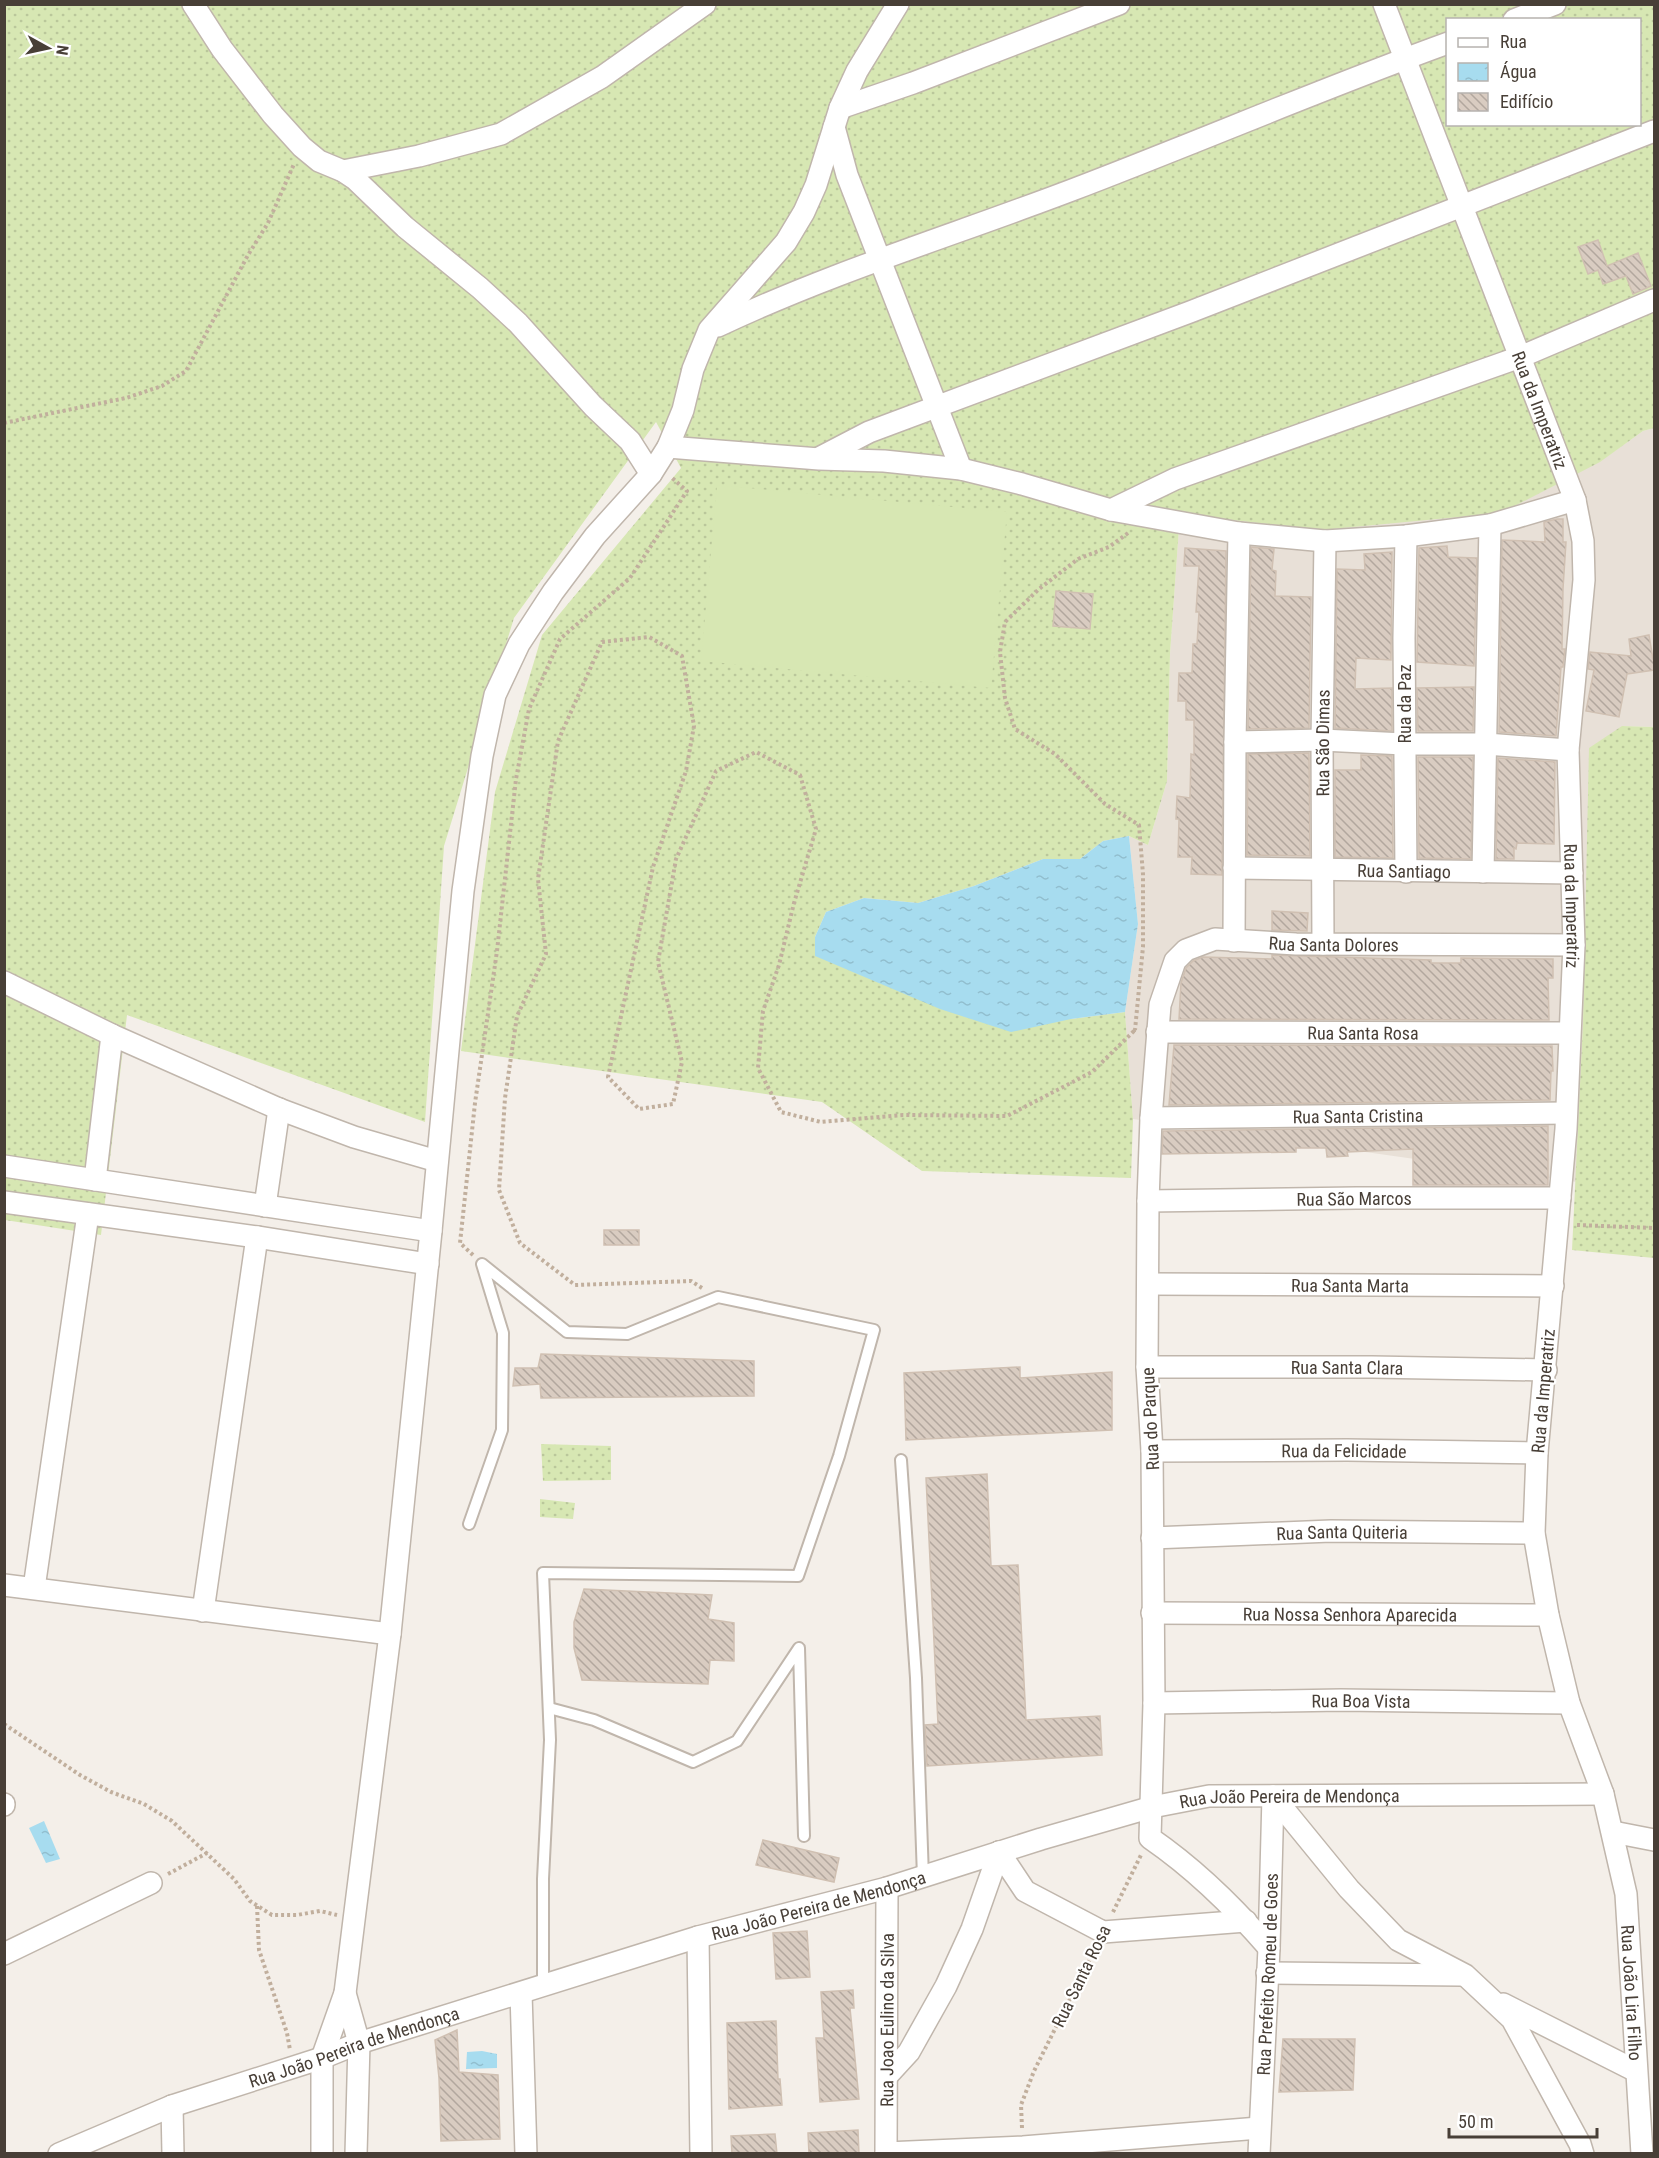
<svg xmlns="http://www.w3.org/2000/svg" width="1659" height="2158" font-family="'Roboto Condensed',sans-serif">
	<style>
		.residential { fill: #e8e0d7 }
		.grass { fill: url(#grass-dots); fill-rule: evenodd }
		.pitch { fill: #d7e7b3 }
		.water { fill: url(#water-ripples) }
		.building { fill: url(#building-back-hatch); stroke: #d0c0b2; stroke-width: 1.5 }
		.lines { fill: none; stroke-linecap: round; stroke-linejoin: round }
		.lane-casing { stroke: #c0b6ac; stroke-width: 14 }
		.street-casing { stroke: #c0b6ac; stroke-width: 24 }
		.path { stroke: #c1af9d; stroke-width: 4; stroke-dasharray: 3 3; stroke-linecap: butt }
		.lane { stroke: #fff; stroke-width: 10 }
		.street { stroke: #fff; stroke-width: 21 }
		.labels { text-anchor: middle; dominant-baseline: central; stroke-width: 4.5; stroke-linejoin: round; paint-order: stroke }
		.street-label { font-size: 18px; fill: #483f37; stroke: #fff }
	</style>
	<defs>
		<pattern id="grass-dots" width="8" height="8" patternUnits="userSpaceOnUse" patternTransform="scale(1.5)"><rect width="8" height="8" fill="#d7e7b3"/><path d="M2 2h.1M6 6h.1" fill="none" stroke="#bac79b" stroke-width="1.8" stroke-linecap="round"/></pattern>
		<pattern id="water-ripples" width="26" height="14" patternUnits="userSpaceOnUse" patternTransform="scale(1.5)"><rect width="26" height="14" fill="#a7dcef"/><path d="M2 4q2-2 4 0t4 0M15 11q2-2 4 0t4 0" fill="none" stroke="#91bece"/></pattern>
		<pattern id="building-back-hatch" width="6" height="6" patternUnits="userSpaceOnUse" patternTransform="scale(1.5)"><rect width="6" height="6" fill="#d9ccc1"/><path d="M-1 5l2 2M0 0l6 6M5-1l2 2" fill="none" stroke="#b2a79e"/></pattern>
	</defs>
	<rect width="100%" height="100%" fill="#f4efe9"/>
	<!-- residential -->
	<path class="residential" d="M1654,428V727L1622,726L1584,1007L1577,1182L1133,1119L1125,1012L1138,924L1129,836L1148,845L1167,781L1170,654L1180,513L1599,462L1643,431Z"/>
	<!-- grass -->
	<g class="grass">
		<path d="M5,5H1654V428L1643,431L1600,462L1501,513L1321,530L1180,514L1170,654L1167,781L1148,845L1129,836L1103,841L1080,859H1043L974,886L918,903L864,898L826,912L815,937L1071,1019L1125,1012L1133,1119L1131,1178L922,1171L822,1102L461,1051L495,792L542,635L681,468L656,422L514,618L444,846L425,1122L127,1015L101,1235L5,1220ZM1448,20H1640V124H1448Z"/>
		<path d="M1622,726L1654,727V1258L1572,1250L1583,1023L1589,748Z"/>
		<path d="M541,1444L611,1446V1480L543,1481Z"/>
		<path d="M540,1499L575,1503L573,1519L540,1517Z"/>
	</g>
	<!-- pitch -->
	<path class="pitch" d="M717,485L1007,512L991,688L701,661Z"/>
	<!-- water -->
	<g class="water">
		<path d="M1129,836L1138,924L1125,1012L1071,1019L1011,1032L940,1009L815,956V937L826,912L864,898L918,903L974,886L1043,859H1080L1103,841Z"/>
		<path d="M44,1821L60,1859L46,1863L29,1828Z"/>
		<path d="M482,2051L497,2054V2068L466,2069L467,2052Z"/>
	</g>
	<!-- building -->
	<g class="building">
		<path d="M1598,240L1607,266L1638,253L1651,286L1633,294L1626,276L1603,284L1598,270L1588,274L1578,247Z"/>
		<path d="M1557,519H1563V542H1566L1563,589L1562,649H1565L1563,667H1561L1556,736L1499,732L1502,540L1545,542L1544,522Z"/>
		<path d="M1447,546L1448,557L1477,558L1474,666L1417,662L1419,548Z"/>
		<path d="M1251,547L1274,549L1272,570L1276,571L1275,596L1311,597L1309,728L1248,729Z"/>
		<path d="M1185,548L1226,551L1222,875L1191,874L1192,857H1178L1179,819H1176L1177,796L1190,798L1191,754L1194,755V720H1186V701H1178L1179,673H1192L1193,644H1197L1199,612H1196L1199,566H1184Z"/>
		<path d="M1392,552L1391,660L1356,658L1355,689L1392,688V731L1335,728L1337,569L1365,570L1364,554Z"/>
		<path d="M1056,591L1093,594L1090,629L1053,626Z"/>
		<path d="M1649,635L1653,659H1654V670L1627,674L1619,717L1586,711L1594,670L1588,669L1590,652L1631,656L1629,639Z"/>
		<path d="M1474,687L1473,731H1418L1417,688Z"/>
		<path d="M1309,753L1310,856L1247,855L1248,754Z"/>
		<path d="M1361,755L1392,756L1393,858L1335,857V770H1361Z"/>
		<path d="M1418,757H1473L1471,859L1419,858Z"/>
		<path d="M1498,758L1555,762L1554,844L1517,843L1516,849L1514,848V859H1496Z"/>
		<path d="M1272,911L1308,913L1307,931L1272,930Z"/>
		<path d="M1272,955L1431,960V963H1461V958L1553,959V978H1548L1549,1020L1179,1019L1181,983L1186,968L1193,961L1203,957L1272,959Z"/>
		<path d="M1174,1045L1552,1046L1553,1071H1551L1550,1100L1169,1105Z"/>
		<path d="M1548,1126V1185H1413V1149L1347,1152L1348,1156L1327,1157L1326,1148H1296V1152L1162,1154L1163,1131Z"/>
		<rect x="604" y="1230" width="35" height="15"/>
		<path d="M541,1354L754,1361V1396L541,1398L540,1384L513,1386L515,1368H538Z"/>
		<path d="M1020,1367V1378L1112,1372V1430L906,1440L904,1373Z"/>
		<path d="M987,1474L991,1566L1018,1565L1026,1720L1100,1716L1102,1755L927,1766L925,1725L938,1724L926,1478Z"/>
		<path d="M584,1589L712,1595L708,1619L734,1623V1661L710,1660L708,1684L582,1680L574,1648V1622Z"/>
		<path d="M763,1840L839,1858L834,1882L756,1865Z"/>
		<path d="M807,1931L810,1977L776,1979L773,1933Z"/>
		<path d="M853,1990L854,2008H850L859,2099L820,2102L816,2038H824L821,1992Z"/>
		<path d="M776,2021L778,2079H780L782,2105L729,2109L727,2023Z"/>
		<path d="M457,2030L459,2072L498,2075L500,2139L441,2141L439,2078L435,2040Z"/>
		<path d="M1283,2039H1355L1353,2090L1279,2092Z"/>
		<path d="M858,2130L859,2154H809L808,2133Z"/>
		<path d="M775,2134L777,2154H732L731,2136Z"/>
	</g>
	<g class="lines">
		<!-- lane casing -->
		<g class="lane-casing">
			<g id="lane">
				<path d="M901,1460L916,1678L923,1877"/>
				<path d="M469,1524L502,1430L503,1333L482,1264L567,1332L627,1334L718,1297L874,1330L839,1456L798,1576L543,1573L550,1740L543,1879V1986"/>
				<path d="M549,1708L594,1720L693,1762L737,1741L799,1648L804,1836"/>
			</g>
		</g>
		<!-- street casing -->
		<g class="street-casing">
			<g id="street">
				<path d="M193,4L222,49L273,115L302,147L319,161L343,171L355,179L405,227L480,288L518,323L593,406L630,441L651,474"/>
				<path id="s1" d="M1384,4L1575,500L1583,541L1584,580L1568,750L1574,945L1566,1129L1537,1453L1534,1533L1548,1615L1569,1703L1603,1794L1626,1894L1642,2154"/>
				<path d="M1514,20L1555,4"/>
				<path d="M840,108L913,83L1119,4"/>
				<path d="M834,127L847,175L961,469"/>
				<path d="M343,171L419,156L501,134L602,77L705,4"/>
				<path d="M718,326C832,272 954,235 1072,190C1198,142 1321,89 1448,43"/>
				<path d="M668,447L819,459L884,461L961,469L1022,484L1111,510L1239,533L1325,541L1406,536L1490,525L1575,500"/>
				<path d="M819,458L869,432L1190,312L1654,131"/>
				<path d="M1111,510L1175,479L1520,357L1654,300"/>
				<path d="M1235,742L1322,740L1404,744H1486L1568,750"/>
				<path id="s2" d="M1234,868L1572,873"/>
				<path d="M1406,872L1404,638L1406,536"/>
				<path d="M1483,872L1490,525"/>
				<path d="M1234,941L1235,742L1239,533"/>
				<path id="s3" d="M1323,944L1322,740L1325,541"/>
				<path d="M4,982L112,1035L279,1109L354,1137L437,1161"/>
				<path id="s4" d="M1157,1032L1569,1033"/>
				<path id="s5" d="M1151,1118L1566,1113"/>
				<path d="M4,1166L431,1231"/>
				<path d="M95,1180L112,1035"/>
				<path id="s6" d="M1148,1201L1356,1198H1560"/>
				<path d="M4,1202L257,1237L428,1264"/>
				<path d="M265,1206L279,1109"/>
				<path id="s7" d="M1148,1284L1553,1286"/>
				<path id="s8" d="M1147,1367H1372L1546,1370"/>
				<path id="s9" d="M1152,1451L1347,1450L1537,1453"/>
				<path id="s10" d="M1152,1538L1331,1531L1534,1533"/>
				<path d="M4,1585L390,1634"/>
				<path d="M34,1588L88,1214"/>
				<path d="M203,1611L257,1237"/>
				<path id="s11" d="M1152,1613L1548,1615"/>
				<path id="s12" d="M1154,1703L1341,1700L1569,1703"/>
				<path d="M1273,1796L1349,1889L1398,1940L1465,1975L1512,2019L1580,2144L1583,2154"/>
				<path d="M4,1804V1805"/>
				<path d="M1613,1832L1654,1840"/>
				<path d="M999,1852L1025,1891L1103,1932L1246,1921"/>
				<path d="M698,1937L701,2154"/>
				<path id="s13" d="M1269,1948C1233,1906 1195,1869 1150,1838L1154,1703L1152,1451L1147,1367L1148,1201L1151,1118L1160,1005L1175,961L1186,950L1215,939L1296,944L1574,945"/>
				<path d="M4,1954L151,1883"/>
				<path d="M1267,1973L1461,1975"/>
				<path d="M345,1993L359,2043L356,2154"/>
				<path d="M521,1993L526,2154"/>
				<path d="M1503,2004L1636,2071"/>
				<path d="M887,2076L909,2052L946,1986L972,1929L999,1852"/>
				<path d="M172,2106L173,2154"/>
				<path d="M886,2153L1023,2147L1259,2128"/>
				<path id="s14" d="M59,2154L172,2106L322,2058L359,2043L698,1937L887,1888L1041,1839L1152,1807L1209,1796L1603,1794"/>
				<path d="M322,2154V2058L345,1993L354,1920L390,1634L431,1231L463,891L482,756L495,695L519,644L553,592L595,536L651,474L668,447L683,410L693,369L709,330L786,242L804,212L816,185L840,108L857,71L898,4"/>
				<path id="s15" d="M886,2154L887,1888"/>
				<path id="s16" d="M1259,2154L1269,1948L1273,1796"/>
			</g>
		</g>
		<!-- path -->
		<g class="path">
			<path d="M4,423L126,398L162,386L186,371L248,255L268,223L294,164"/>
			<path d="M1128,533L1109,547L1078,559L1039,589L1005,622L1000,652L1005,698L1015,729L1055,754L1105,804L1139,825L1143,874V947L1135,1030H1137"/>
			<path d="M1577,1225L1654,1228"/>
			<path d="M473,1255L460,1243L475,1103L497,951L516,779L529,709L560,639L630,578L687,491L671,477"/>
			<path d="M702,1288L691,1281L575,1285L520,1243L499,1190L505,1098L517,1016L546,954L538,879L558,741L602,642L649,637L682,656L694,726L686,771L653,867L608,1077L639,1109L673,1104L682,1062L658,962L676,859L716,771L756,752L800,775L816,829L794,903L779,965L763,1011L758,1068L781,1112L821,1122L903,1115L1007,1116L1092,1072L1135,1030"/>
			<path d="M4,1724L80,1775L111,1792L144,1804L172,1821L234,1879L250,1901L272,1915H297L320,1911L337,1915"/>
			<path d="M168,1874L207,1853"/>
			<path d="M257,1906L259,1950L287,2033L290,2050"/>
			<path d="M1113,1912L1141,1855"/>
			<path d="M1022,2128L1021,2105L1034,2071L1095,1949"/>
		</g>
		<!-- lane -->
		<use href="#lane" class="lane"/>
		<!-- street -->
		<use href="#street" class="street"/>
	</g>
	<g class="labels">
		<!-- street labels -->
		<g class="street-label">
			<text stroke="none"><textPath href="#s1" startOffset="435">Rua da Imperatriz</textPath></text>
			<text transform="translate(1404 704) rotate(-90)">Rua da Paz</text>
			<text stroke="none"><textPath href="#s3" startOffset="201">Rua São Dimas</textPath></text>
			<text stroke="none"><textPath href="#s2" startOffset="170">Rua Santiago</textPath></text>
			<text stroke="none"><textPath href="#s1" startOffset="939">Rua da Imperatriz</textPath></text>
			<text stroke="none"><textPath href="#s13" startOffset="1208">Rua Santa Dolores</textPath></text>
			<text stroke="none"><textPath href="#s4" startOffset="206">Rua Santa Rosa</textPath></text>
			<text stroke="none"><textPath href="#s5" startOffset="207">Rua Santa Cristina</textPath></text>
			<text stroke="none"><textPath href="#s6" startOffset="206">Rua São Marcos</textPath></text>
			<text stroke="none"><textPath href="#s7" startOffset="202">Rua Santa Marta</textPath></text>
			<text stroke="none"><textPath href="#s8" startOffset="200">Rua Santa Clara</textPath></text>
			<text transform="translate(1543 1391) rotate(-85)">Rua da Imperatriz</text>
			<text transform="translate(1150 1419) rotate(-93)">Rua do Parque</text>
			<text stroke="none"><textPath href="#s9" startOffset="192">Rua da Felicidade</textPath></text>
			<text stroke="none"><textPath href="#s10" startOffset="190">Rua Santa Quiteria</textPath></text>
			<text stroke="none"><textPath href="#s11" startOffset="198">Rua Nossa Senhora Aparecida</textPath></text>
			<text stroke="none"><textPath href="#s12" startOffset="207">Rua Boa Vista</textPath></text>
			<text stroke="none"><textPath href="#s14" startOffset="1286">Rua João Pereira de Mendonça</textPath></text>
			<text stroke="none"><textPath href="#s14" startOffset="800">Rua João Pereira de Mendonça</textPath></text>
			<text stroke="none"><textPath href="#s16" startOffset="180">Rua Prefeito Romeu de Goes</textPath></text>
			<text transform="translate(1081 1976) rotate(-64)">Rua Santa Rosa</text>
			<text stroke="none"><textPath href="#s1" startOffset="2040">Rua João Lira Filho</textPath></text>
			<text stroke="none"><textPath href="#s15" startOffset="134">Rua Joao Eulino da Silva</textPath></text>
			<text stroke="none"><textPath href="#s14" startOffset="314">Rua João Pereira de Mendonça</textPath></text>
		</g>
	</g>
	<!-- border -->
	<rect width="1659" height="2158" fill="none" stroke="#483f37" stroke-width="12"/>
	<!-- legend -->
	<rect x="1446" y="18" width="195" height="108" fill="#ffffff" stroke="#b6b2af" stroke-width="1.5"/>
	<rect x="1458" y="38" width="30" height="9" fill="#ffffff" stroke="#b6b2af" stroke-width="1.5"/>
	<text x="1500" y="48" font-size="18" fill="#483f37">Rua</text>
	<rect x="1458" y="63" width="30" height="18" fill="url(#water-ripples)" stroke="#b6b2af" stroke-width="1.5"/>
	<text x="1500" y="78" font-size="18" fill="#483f37">Água</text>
	<rect x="1458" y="93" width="30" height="18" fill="url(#building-back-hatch)" stroke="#b6b2af" stroke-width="1.5"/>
	<text x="1500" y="108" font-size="18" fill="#483f37">Edifício</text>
	<!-- north arrow -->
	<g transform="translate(48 48) rotate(98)" stroke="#ffffff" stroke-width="4.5" paint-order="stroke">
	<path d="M0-4.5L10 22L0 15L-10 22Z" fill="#483f37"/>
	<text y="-9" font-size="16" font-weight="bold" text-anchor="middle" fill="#483f37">N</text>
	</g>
	<!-- scale -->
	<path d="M1449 2128v9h148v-9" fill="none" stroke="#483f37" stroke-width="3"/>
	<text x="1458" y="2128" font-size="18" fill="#483f37" stroke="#ffffff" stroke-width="4.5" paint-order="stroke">50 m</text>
</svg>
